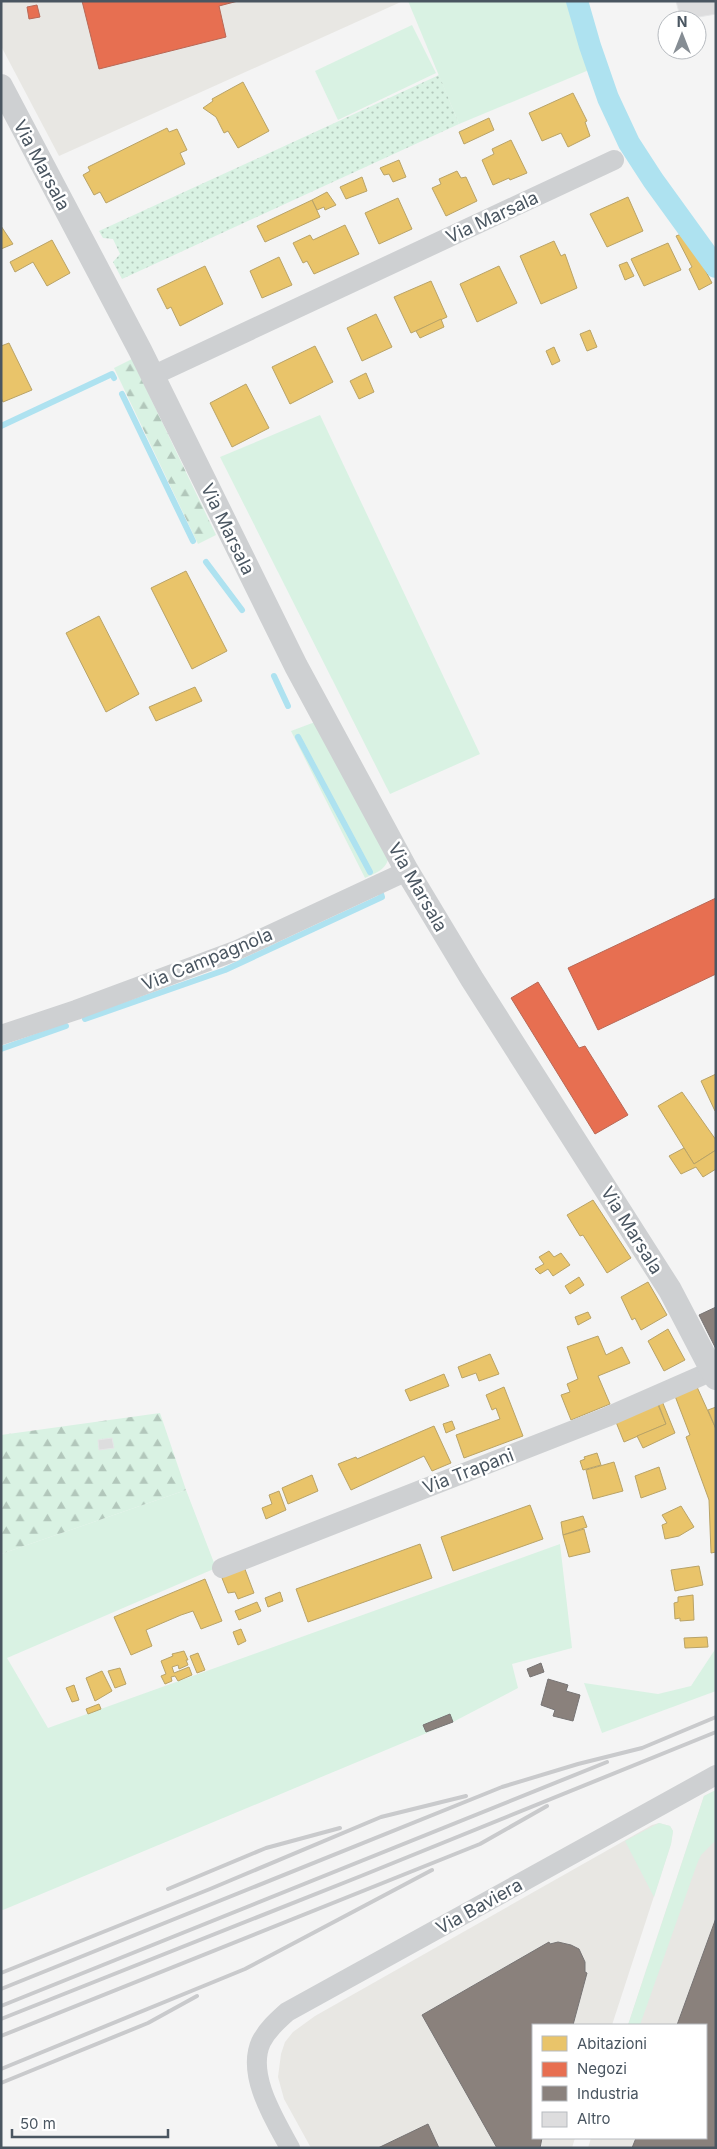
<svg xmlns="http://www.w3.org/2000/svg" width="717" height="2149" font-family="Inter,sans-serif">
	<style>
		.commercial { fill: #e8e7e3 }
		.grass { fill: #d9f2e3 }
		.forest { fill: url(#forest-firs) }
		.park { fill: url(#park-dots) }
		.homes { fill: #e9c46a; stroke: #b9a367 }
		.shops { fill: #e76f51; stroke: #b86856 }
		.industry { fill: #8a817c; stroke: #777474 }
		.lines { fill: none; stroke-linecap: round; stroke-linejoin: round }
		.stream { stroke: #aee2f0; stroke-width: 6 }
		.canal { stroke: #aee2f0; stroke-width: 22 }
		.building { fill: #ddddde; stroke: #e5e6e7 }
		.minor { stroke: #ced0d2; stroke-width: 20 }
		.tertiary { stroke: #ced0d2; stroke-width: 24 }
		.rail { stroke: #c9cacc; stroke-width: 4 }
		.labels { text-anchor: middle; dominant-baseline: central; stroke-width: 5; stroke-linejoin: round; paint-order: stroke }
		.street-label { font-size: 18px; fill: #4a5661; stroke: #fff }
	</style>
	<defs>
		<pattern id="forest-firs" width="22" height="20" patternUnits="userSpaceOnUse" patternTransform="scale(1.25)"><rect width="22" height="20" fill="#d9f2e3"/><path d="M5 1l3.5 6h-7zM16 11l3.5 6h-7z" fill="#b2c7bb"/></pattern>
		<pattern id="park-dots" width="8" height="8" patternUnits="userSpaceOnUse" patternTransform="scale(1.25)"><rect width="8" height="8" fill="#d9f2e3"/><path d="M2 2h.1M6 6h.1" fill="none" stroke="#b2c7bb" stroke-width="1.8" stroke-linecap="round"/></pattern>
	</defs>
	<rect width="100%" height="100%" fill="#f4f4f4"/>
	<!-- commercial -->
	<g class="commercial">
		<path d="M1,1H403L59,156L1,46Z"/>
		<path d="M716,1790V2148H588L591,2138H706V2025H628L704,1796Z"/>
		<path d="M659,1823L670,1826L673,1831L671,1844L612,2025H533V2138H575L572,2148H311L284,2099L278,2077L281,2054L285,2042L293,2032L315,2016L652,1825Z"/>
	</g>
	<!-- grass -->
	<g class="grass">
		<path d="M408,1H573L589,70L459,124Z"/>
		<path d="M412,25L436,73L338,120L315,71Z"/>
		<path d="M320,415L480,754L390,794L220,457Z"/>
		<path d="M315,722L388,860C384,871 375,873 365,878L291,731Z"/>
		<path d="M186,1490L216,1568L7,1658L48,1728L560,1544L572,1648L512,1664L518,1688L453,1722L3,1910L1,1909V1554Z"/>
		<path d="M716,1648V1691L602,1733L584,1683L658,1694L691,1686Z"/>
		<path d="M716,1790V1840L701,1855L697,1864L640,2025H628L704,1796Z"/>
		<path d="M659,1823L670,1826L673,1831L671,1844L654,1897L625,1841Z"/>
	</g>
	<!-- forest -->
	<g class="forest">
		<path d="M132,359L216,535L198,544L114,368Z"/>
		<path d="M160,1413L186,1490L1,1554V1435Z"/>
	</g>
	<!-- park -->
	<path class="park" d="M439,75L459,124L122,279L113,262L120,254L113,239L103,238L99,231Z"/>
	<!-- homes -->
	<g class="homes">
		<path d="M243,82L269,131L238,148L228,131L224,133L216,117L203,108L213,101L212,99Z"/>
		<path d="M573,93L587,121L585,122L590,136L568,147L561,133L542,141L529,113Z"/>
		<path d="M489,118L494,130L464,144L459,132Z"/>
		<path d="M167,128L169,132L177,129L187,150L180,153L185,164L106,203L100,192L94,195L83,175L90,171L88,167Z"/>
		<path d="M511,140L527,173L510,180L509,178L493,185L482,160L494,154L492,149Z"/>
		<path d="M399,160L406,177L393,182L389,174L384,175L380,168Z"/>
		<path d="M457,171L461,178L466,177L477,201L446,216L432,188L441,184L439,179Z"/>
		<path d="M362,177L367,191L346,199L340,187Z"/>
		<path d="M327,192L336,205L325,210L324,207L317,210L312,200Z"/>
		<path d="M628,197L643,231L607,247L590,214Z"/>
		<path d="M398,198L412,229L379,244L365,213Z"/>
		<path d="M312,200L320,217L265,242L257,226Z"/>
		<path d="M345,225L359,254L314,274L307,261L303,263L293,243L310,235L313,240Z"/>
		<path d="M1,226L13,244L1,249Z"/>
		<path d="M684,233L694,246L693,247L712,283L699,290L689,269L692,267L676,236Z"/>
		<path d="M52,240L70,273L47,286L33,262L15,272L10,262Z"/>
		<path d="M554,241L561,256L565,254L577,288L541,304L520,256Z"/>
		<path d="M668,243L681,270L644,286L631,259Z"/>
		<path d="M279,257L292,285L262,298L250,271Z"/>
		<path d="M627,262L634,276L625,280L619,265Z"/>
		<path d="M205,266L223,304L180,326L171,307L167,309L157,289Z"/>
		<path d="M499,266L517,303L477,322L460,284Z"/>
		<path d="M431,281L447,317L411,333L394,297Z"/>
		<path d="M376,314L392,347L362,361L347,328Z"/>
		<path d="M441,319L444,327L420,338L416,331Z"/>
		<path d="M590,330L597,347L587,351L580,334Z"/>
		<path d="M9,343L32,390L3,402L1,398V346Z"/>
		<path d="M315,346L333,382L290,404L272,367Z"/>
		<path d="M554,347L560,361L552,365L546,351Z"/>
		<path d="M366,373L374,392L359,399L350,381Z"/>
		<path d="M246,384L269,428L232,447L210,403Z"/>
		<path d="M186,571L227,651L192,669L151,588Z"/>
		<path d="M99,616L139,694L106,712L66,633Z"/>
		<path d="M195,687L202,701L156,721L149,707Z"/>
		<path d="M716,1074V1111H715L701,1081Z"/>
		<path d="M682,1092L716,1140V1150L694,1164L658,1106Z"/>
		<path d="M684,1148L694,1164L716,1150V1169L703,1177L696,1167L681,1174L669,1156Z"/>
		<path d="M593,1200L631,1258L607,1273L583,1235L580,1236L567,1215Z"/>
		<path d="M549,1251L554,1257L561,1253L570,1265L553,1276L548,1269L540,1274L535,1269L544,1264L539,1257Z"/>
		<path d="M579,1277L584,1285L570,1294L565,1286Z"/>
		<path d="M648,1282L667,1315L641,1330L635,1318L632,1320L621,1297Z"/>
		<path d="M588,1312L591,1318L578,1325L575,1317Z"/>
		<path d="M668,1329L685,1360L664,1371L648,1341Z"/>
		<path d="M598,1336L606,1355L622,1347L630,1363L598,1376L610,1404L571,1420L561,1395L570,1392L567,1384L578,1379L567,1347Z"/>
		<path d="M490,1354L499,1374L479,1381L476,1373L462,1378L458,1367Z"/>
		<path d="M444,1374L449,1386L410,1401L405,1390Z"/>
		<path d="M504,1387L523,1436L464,1458L456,1435L500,1419L496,1408L492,1410L486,1395Z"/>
		<path d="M697,1387L716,1429V1552L711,1553L709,1500L686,1437L690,1435L675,1396Z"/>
		<path d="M656,1400L666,1424L624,1442L614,1417Z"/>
		<path d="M662,1401L675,1433L643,1448L637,1436L666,1424L658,1403Z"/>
		<path d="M716,1407V1429L708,1410Z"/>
		<path d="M452,1421L455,1429L446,1433L443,1424Z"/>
		<path d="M434,1426L451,1463L432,1471L424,1456L351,1490L338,1464L356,1457L357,1459Z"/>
		<path d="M597,1453L601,1465L583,1470L580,1461L585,1459L584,1457Z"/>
		<path d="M614,1462L623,1491L593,1499L586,1470Z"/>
		<path d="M659,1467L666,1489L641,1498L635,1476Z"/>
		<path d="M312,1475L318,1491L288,1504L282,1488Z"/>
		<path d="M279,1491L286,1510L266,1519L262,1508L272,1504L269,1495Z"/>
		<path d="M530,1505L543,1539L453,1571L441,1537Z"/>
		<path d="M681,1506L694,1527L679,1536L665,1539L662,1525L667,1523L662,1515Z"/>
		<path d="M583,1516L587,1527L563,1535L561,1522Z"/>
		<path d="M584,1529L590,1552L569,1557L563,1535Z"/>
		<path d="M420,1544L432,1578L308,1622L296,1589Z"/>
		<path d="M243,1564L254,1593L238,1599L235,1592L228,1593L220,1573Z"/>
		<path d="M699,1566L703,1585L675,1591L671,1570Z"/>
		<path d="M205,1579L222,1621L201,1629L193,1611L181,1615L146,1630L152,1646L131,1655L114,1617Z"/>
		<path d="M280,1592L283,1601L268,1607L265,1598Z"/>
		<path d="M693,1595L694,1620L680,1621V1618L675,1619L674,1603L678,1602V1597Z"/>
		<path d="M257,1602L261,1611L239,1620L235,1611Z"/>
		<path d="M241,1629L246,1641L238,1645L233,1632Z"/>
		<path d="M707,1637L708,1647L685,1648L684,1638Z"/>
		<path d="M184,1651L188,1660H186L188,1665L179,1669L178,1665L172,1667L174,1673L189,1667L192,1675L178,1681L175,1676L171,1677L172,1681L165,1684L161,1676L166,1674L161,1661L173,1656L172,1654Z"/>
		<path d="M198,1653L205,1670L197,1673L190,1656Z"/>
		<path d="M120,1668L126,1684L115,1688L108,1671Z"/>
		<path d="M102,1671L112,1691L95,1701L86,1678Z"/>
		<path d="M74,1685L79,1700L72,1702L66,1688Z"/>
		<path d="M99,1704L101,1709L88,1714L86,1709Z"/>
	</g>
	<!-- shops -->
	<g class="shops">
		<path d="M82,1H238L219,6L226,37L99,69Z"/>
		<path d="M37,5L40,17L29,19L27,7Z"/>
		<path d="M716,898V974L598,1030L568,968Z"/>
		<path d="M538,982L579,1048L585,1046L628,1115L595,1134L511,998Z"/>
	</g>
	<!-- industry -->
	<g class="industry">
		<path d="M716,1307V1349L699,1315Z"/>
		<path d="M541,1663L544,1672L530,1677L527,1669Z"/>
		<path d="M548,1679L568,1685L566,1691L580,1695L573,1721L553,1716L555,1710L541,1705Z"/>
		<path d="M450,1714L453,1722L426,1732L423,1725Z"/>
		<path d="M716,1918V2148H632L636,2138H706V2025H677Z"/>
		<path d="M549,1942L550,1944L558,1942L571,1945L579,1949L585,1962V1972L587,1973L573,2025H533V2138H542L540,2148H497L422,2015Z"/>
		<path d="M428,2124L439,2148H378Z"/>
	</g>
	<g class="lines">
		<!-- stream -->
		<g class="stream">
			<path d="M122,394L193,541"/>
			<path d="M1,426L112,374L114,378"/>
			<path d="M206,562L242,610"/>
			<path d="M274,676L288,706"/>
			<path d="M298,737L370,872"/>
			<path d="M85,1019L225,970L382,897L381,894"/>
			<path d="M1,1049L66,1026"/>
		</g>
		<!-- canal -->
		<path class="canal" d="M577,1L590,46L608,98L629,143L653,180L716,267"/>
	</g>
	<!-- building -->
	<g class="building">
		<path d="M676,1H716V14L681,20Z"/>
		<path d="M112,1438L114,1448L99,1450L98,1440Z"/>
	</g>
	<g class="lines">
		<!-- minor -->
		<g class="minor">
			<path d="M152,376L614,160"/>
			<path d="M1,1035L76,1010L235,951L407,871"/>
			<path d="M222,1568L607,1417L712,1371"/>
			<path d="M290,2148C275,2120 246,2075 261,2042C267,2030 277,2021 287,2012L716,1775"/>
		</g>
		<!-- tertiary -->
		<path class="tertiary" d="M1,86L140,350L296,666L407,871L472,979L670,1290L716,1378"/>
		<!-- rail -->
		<g class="rail">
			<path d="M168,1889L266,1848L340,1828"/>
			<path d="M1,1973L210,1889L381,1817L466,1796"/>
			<path d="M1,1989L502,1787L578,1764L642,1748L716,1717"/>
			<path d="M1,2006L607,1762"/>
			<path d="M1,2019L361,1876L716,1732"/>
			<path d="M1,2036L480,1844L547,1806"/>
			<path d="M1,2069L245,1969L432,1870"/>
			<path d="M1,2083L148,2023L197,1996"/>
		</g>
	</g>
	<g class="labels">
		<!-- street labels -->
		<g class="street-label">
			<text transform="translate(42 165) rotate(62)">Via Marsala</text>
			<text transform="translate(492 217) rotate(-25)">Via Marsala</text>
			<text transform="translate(228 529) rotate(64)">Via Marsala</text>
			<text transform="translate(418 887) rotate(60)">Via Marsala</text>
			<text transform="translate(207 959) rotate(-22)">Via Campagnola</text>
			<text transform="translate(632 1230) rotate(58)">Via Marsala</text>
			<text transform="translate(468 1471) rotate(-21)">Via Trapani</text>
			<text transform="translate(479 1906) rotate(-29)">Via Baviera</text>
		</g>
	</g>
	<!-- border -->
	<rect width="717" height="2149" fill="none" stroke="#4a5661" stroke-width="5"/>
	<!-- legend -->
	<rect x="532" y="2024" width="175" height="115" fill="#ffffff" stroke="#b7bbc0"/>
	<rect x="542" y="2036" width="25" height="15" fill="#e9c46a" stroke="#b7bbc0"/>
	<text x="577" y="2049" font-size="15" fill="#4a5661">Abitazioni</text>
	<rect x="542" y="2062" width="25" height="15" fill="#e76f51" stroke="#b7bbc0"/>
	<text x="577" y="2074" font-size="15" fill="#4a5661">Negozi</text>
	<rect x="542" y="2086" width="25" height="15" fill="#8a817c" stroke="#b7bbc0"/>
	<text x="577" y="2099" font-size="15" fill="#4a5661">Industria</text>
	<rect x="542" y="2112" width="25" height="15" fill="#ddddde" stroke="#b7bbc0"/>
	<text x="577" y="2124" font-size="15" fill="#4a5661">Altro</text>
	<!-- north arrow -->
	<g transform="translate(682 35)"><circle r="24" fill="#ffffff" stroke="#b7bbc0"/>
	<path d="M0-4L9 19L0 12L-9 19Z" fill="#868d94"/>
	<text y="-8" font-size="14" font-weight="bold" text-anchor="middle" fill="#4a5661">N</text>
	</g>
	<!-- scale -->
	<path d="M12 2129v8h156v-8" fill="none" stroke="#4a5661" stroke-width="2.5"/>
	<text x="20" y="2129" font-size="15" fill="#4a5661" stroke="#ffffff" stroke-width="4" paint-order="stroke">50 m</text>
</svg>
